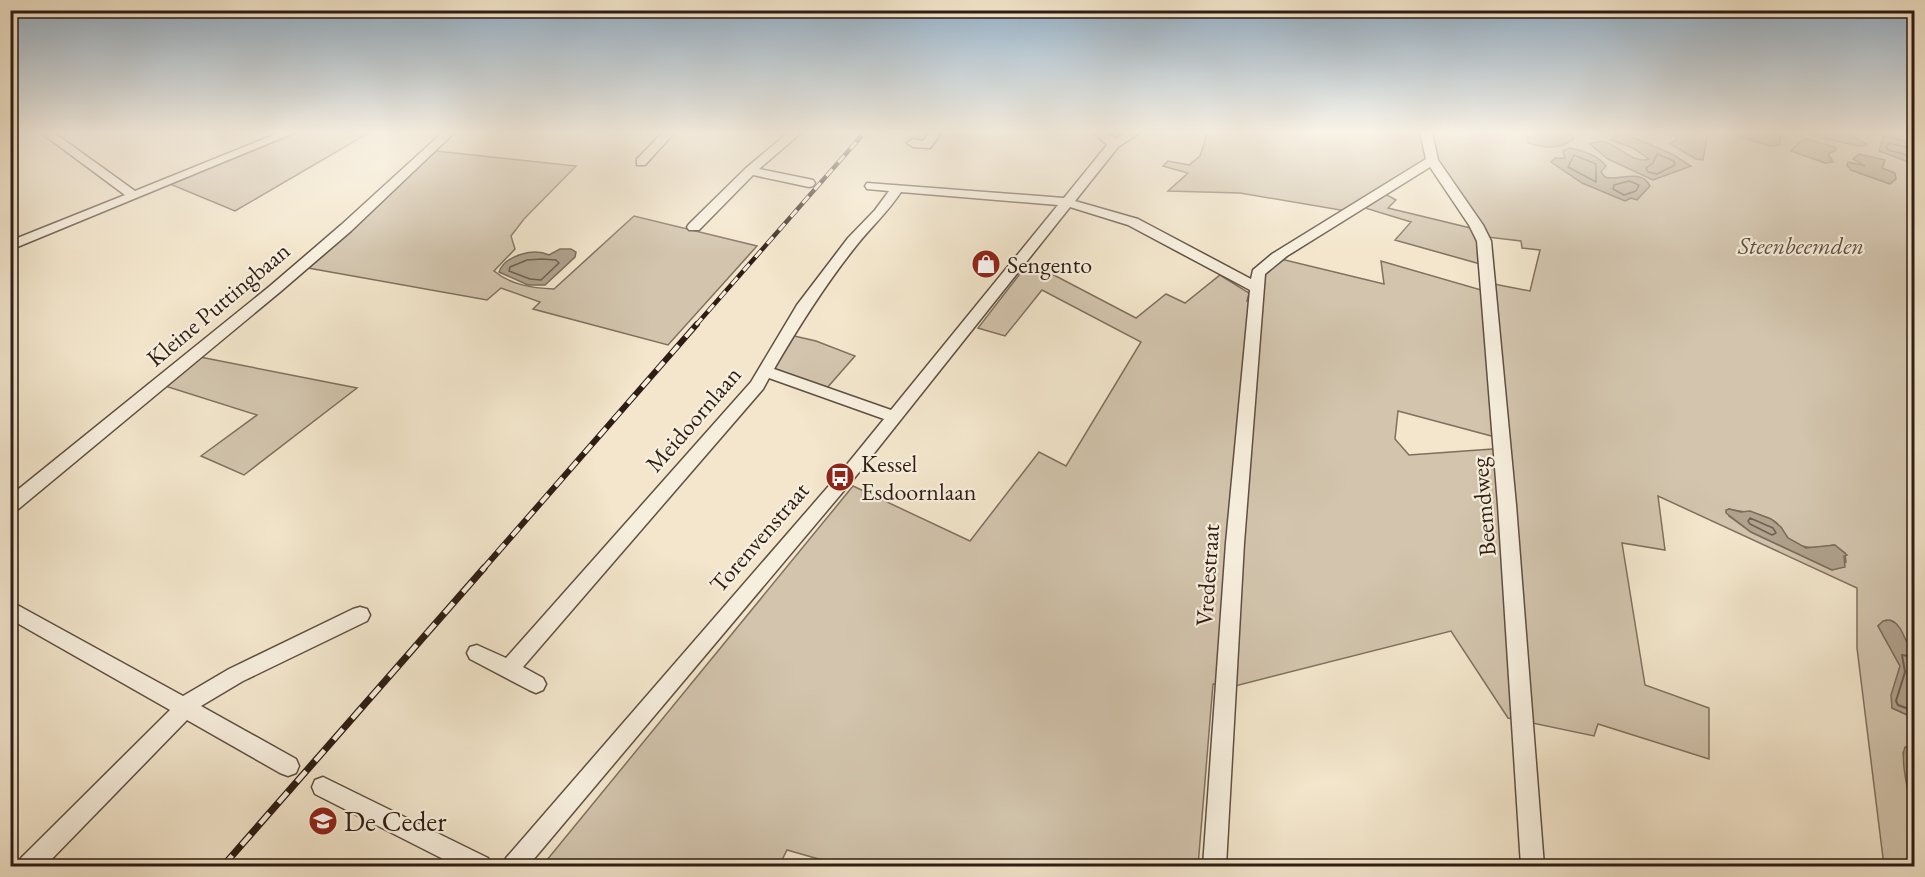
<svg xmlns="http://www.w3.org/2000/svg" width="1925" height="877" font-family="'EB Garamond',serif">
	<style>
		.green { fill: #d2c4ad; stroke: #807060; stroke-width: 1.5; fill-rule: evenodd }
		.water { fill: #b0a28d; stroke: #7c6d5d; stroke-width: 1.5 }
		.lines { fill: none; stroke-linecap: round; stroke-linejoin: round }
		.shore-far1 { stroke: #6f6050; stroke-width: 1.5 }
		.shore { stroke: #6f6050; stroke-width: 2 }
		.minor-casing { stroke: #5f4f42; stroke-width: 3 }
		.minor { fill: #f7efde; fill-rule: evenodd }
		.rail-far2-casing { stroke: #2e1d14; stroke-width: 4.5 }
		.rail-far1-casing { stroke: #2e1d14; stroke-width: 6 }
		.rail-casing { stroke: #2e1d14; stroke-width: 7 }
		.rail-far2 { stroke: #f7efde; stroke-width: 3; stroke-dasharray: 9; stroke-linecap: butt }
		.rail-far1 { stroke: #f7efde; stroke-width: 4; stroke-dasharray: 11; stroke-linecap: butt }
		.rail { stroke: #f7efde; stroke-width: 4.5; stroke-dasharray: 14; stroke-linecap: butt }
		.labels { text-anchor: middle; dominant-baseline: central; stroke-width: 4.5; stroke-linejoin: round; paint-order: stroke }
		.park-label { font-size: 24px; font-style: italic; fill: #5f4f42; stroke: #f7efde }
		.poi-label { font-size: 24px; fill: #2e1d14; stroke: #f7efde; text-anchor: start }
		.street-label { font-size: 24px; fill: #2e1d14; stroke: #f7efde }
		.near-poi-label { font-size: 28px; fill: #2e1d14; stroke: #f7efde; text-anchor: start }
	</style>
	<rect width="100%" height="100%" fill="#f3e6cc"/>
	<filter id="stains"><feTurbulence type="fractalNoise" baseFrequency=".00333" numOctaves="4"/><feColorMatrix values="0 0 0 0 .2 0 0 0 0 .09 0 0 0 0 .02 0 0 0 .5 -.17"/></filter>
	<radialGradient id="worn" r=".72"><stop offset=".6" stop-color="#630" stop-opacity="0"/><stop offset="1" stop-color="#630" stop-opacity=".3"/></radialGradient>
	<!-- green -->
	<g class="green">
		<path d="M300,132H363L367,134L235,211L170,184Z"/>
		<path d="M1208,132H1914V652L1894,622L1886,620L1878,626L1900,666L1892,708L1914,718V749L1910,747L1903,752L1910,803L1914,806V866H1884L1857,648V588L1658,496L1665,550L1622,543L1645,685L1709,708V759L1598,724L1594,736L1508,718L1451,631L1235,686L1213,684L1198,866H843L787,850L779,866H542L853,486L970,541L1039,452L1066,466L1141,342L1042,290L1005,336L978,328L1029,262L1136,318L1166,294L1185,303L1220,275L1249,293L1247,301L1262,303L1266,270L1281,259L1384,284L1381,261L1481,290L1494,284L1530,291L1540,250L1522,248L1521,241L1479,236L1480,264L1395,240L1411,222L1362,207L1352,212L1240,193L1168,191L1188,173L1163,166L1168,161L1189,165L1200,156ZM1437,162L1475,229L1388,208L1396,200L1385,194ZM1398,411L1495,437L1506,448L1409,455L1395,439ZM1729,509C1745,513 1759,512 1774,521C1781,525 1780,531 1785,536C1799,551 1817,548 1834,545L1845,553L1846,562L1832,570L1751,532L1729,516Z"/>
		<path d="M436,151L576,166L524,219L511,236L515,249L494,271C511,285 532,288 554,289L634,216L757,246L668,345L533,309L540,302L501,288L487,300L308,268Z"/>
		<path d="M790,335L816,341L855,356L826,389L773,369Z"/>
		<path d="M200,357L357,388L244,475L201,456L257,415L165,386Z"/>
	</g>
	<!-- water -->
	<g class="water">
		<path d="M1526,132H1568L1574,138C1562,150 1543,148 1528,143Z"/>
		<path d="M1620,132L1672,154L1691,166L1653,180L1608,159L1590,144C1611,132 1629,166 1649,159L1633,148L1611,140Z"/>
		<path d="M1644,132H1708L1703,160L1696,159L1670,144L1677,139L1676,136Z"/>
		<path d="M1742,132H1781L1783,134L1780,137V145L1771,146L1740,137L1738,135Z"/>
		<path d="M1798,132H1859L1849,135L1867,144L1864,146H1858Z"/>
		<path d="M1889,136L1914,144V164L1879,151L1883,137Z"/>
		<path d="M1806,139L1835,147L1836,150L1828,154L1833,162L1825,163L1791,151L1799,142Z"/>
		<path d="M1570,148C1583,151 1598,155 1606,166L1601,172L1605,177C1619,182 1640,167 1650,186L1637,200L1631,198L1625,201L1582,183L1551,162L1555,158H1565L1563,151Z"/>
		<path d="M1859,154L1885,160L1882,168L1895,173L1896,179L1890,184L1887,183L1851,170L1847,165L1848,162L1865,166L1853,159Z"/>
		<path d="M560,249H571L576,252L575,257L545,285H528L499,272C505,255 534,248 549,255Z"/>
		<path d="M1729,509L1741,512L1750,511L1771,519L1781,527L1788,538L1806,548L1835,545L1847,555L1844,556L1845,567L1832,570L1751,532L1726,513V510Z"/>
		<path d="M1890,620C1905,626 1903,643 1914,652V718L1892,708L1891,695L1900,666L1878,626L1883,621Z"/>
		<path d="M1905,747L1914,749V806L1910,803C1908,790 1900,758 1905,747Z"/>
	</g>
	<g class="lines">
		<!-- shore-far1 -->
		<g class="shore-far1">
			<path d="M1914,149L1889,143L1886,146L1888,150L1914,157"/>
			<path d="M1657,154L1674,161L1675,165L1657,174L1648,172L1646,168L1653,163Z"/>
			<path d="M1574,155L1596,164V182L1568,167Z"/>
			<path d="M1629,181L1639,185L1636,191L1624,195L1613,189L1614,185Z"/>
			<path d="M542,259L556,260L559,263L541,280L530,279L509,271L510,267L527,260Z"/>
			<path d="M1750,518L1773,528L1776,533L1772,535L1750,524L1748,521Z"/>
		</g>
		<!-- shore -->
		<path class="shore" d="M1914,657L1902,655L1905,672L1896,701L1898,705L1914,711"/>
		<!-- minor casing -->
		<g class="minor-casing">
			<g id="minor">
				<path d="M40,132H53L135,191L281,132H296L10,250V241L125,195Z"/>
				<path d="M443,132H455L351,231L280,292L16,511L10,512V496L270,286L341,225Z"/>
				<path d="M663,132H675L645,165H637V159Z"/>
				<path d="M789,132H802L759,169L813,180L815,183L813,186L809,187L753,175L699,230H689L687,227L689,224L746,168Z"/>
				<path d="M930,132H942L930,148L913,147L907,143L913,139L923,141Z"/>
				<path d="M1093,132H1106L1115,139L1127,132H1141L1118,147L1075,201L1138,219L1251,279L1253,270L1272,254L1426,159L1420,132H1432L1438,160L1483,225L1491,241L1516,505L1544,866H1521L1498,505L1477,241L1469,225L1430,167L1287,256L1265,274L1244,543L1226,866H1203L1226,543L1250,290L1128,225L1070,207L852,481L528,866H503L506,858L840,473L884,419L769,378L763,389L523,667L543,678L546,684L543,690L536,693L529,690L470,659L467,653L470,647L477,645L506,658L751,382L797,305L848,238L875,210L889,191L867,189L865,186L867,183L1064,198L1107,145ZM901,192L1058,205L891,410L774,369C799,326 825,285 856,246C871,227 888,212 901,192Z"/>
				<path d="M10,601L183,696L229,669L353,609L360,607L367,609L370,615L367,621L243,681L201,706L296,759L299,766L296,773L288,776L280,773L187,720L45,866H18L21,858L170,710L10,619Z"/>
				<path d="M323,777L488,858L491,866H457L315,794L312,787L315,780Z"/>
			</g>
		</g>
		<!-- minor -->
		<use href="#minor" class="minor"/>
		<!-- rail-far2 casing -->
		<g class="rail-far2-casing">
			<path id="rail-far2" d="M696,325L865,132"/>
		</g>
		<!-- rail-far1 casing -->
		<g class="rail-far1-casing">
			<path id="rail-far1" d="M483,569L697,324"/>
		</g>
		<!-- rail casing -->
		<g class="rail-casing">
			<path id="rail" d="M223,866L484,568"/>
		</g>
		<!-- rail-far2 -->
		<use href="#rail-far2" class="rail-far2"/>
		<!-- rail-far1 -->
		<use href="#rail-far1" class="rail-far1"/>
		<!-- rail -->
		<use href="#rail" class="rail"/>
	</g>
	<!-- sky -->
	<linearGradient id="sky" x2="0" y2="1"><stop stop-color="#91adc4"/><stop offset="0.52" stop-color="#faf4e8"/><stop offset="1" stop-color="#faf4e8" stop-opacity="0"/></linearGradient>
	<rect width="1925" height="254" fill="url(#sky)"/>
	<!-- icons -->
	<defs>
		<g id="shop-disc" transform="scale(1.5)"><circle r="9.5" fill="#8f2418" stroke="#f7efde"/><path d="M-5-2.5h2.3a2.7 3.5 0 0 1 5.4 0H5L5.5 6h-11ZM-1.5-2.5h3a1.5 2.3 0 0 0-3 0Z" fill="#fff"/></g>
		<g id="bus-disc" transform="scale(1.5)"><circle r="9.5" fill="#8f2418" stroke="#f7efde"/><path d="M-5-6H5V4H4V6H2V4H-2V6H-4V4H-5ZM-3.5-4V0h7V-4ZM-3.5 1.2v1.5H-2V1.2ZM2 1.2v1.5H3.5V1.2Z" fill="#fff"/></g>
		<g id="school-disc" transform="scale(1.5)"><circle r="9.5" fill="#8f2418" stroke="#f7efde"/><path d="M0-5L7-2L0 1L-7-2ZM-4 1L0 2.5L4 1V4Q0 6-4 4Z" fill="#fff"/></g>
	</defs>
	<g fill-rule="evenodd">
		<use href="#shop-disc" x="986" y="264"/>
		<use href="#bus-disc" x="840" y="477"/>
		<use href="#school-disc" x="323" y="821"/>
	</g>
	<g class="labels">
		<!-- park labels -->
		<g class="park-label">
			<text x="1801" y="245">Steenbeemden</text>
		</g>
		<!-- poi labels -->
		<g class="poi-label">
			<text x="1007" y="264">Sengento</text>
			<text x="861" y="463">Kessel<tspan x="861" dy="28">Esdoornlaan</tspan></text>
		</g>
		<!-- street labels -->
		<g class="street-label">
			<text transform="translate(218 304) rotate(-40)">Kleine Puttingbaan</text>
			<text transform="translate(693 419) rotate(-49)">Meidoornlaan</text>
			<text transform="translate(1483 507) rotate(-95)">Beemdweg</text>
			<text transform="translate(759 537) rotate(-49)">Torenvenstraat</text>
			<text transform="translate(1207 575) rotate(-86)">Vredestraat</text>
		</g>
		<!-- near-poi labels -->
		<g class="near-poi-label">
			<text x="344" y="821">De Ceder</text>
		</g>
	</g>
	<!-- margin -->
	<rect width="1925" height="877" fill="none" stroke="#f3e6cc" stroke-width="36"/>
	<rect x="12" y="12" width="1901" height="853" fill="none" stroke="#2e1d14" stroke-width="3"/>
	<rect x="18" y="18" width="1889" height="841" fill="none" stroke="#2e1d14" stroke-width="1.5"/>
	<rect width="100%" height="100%" filter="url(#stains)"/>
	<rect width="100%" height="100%" fill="url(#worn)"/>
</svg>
